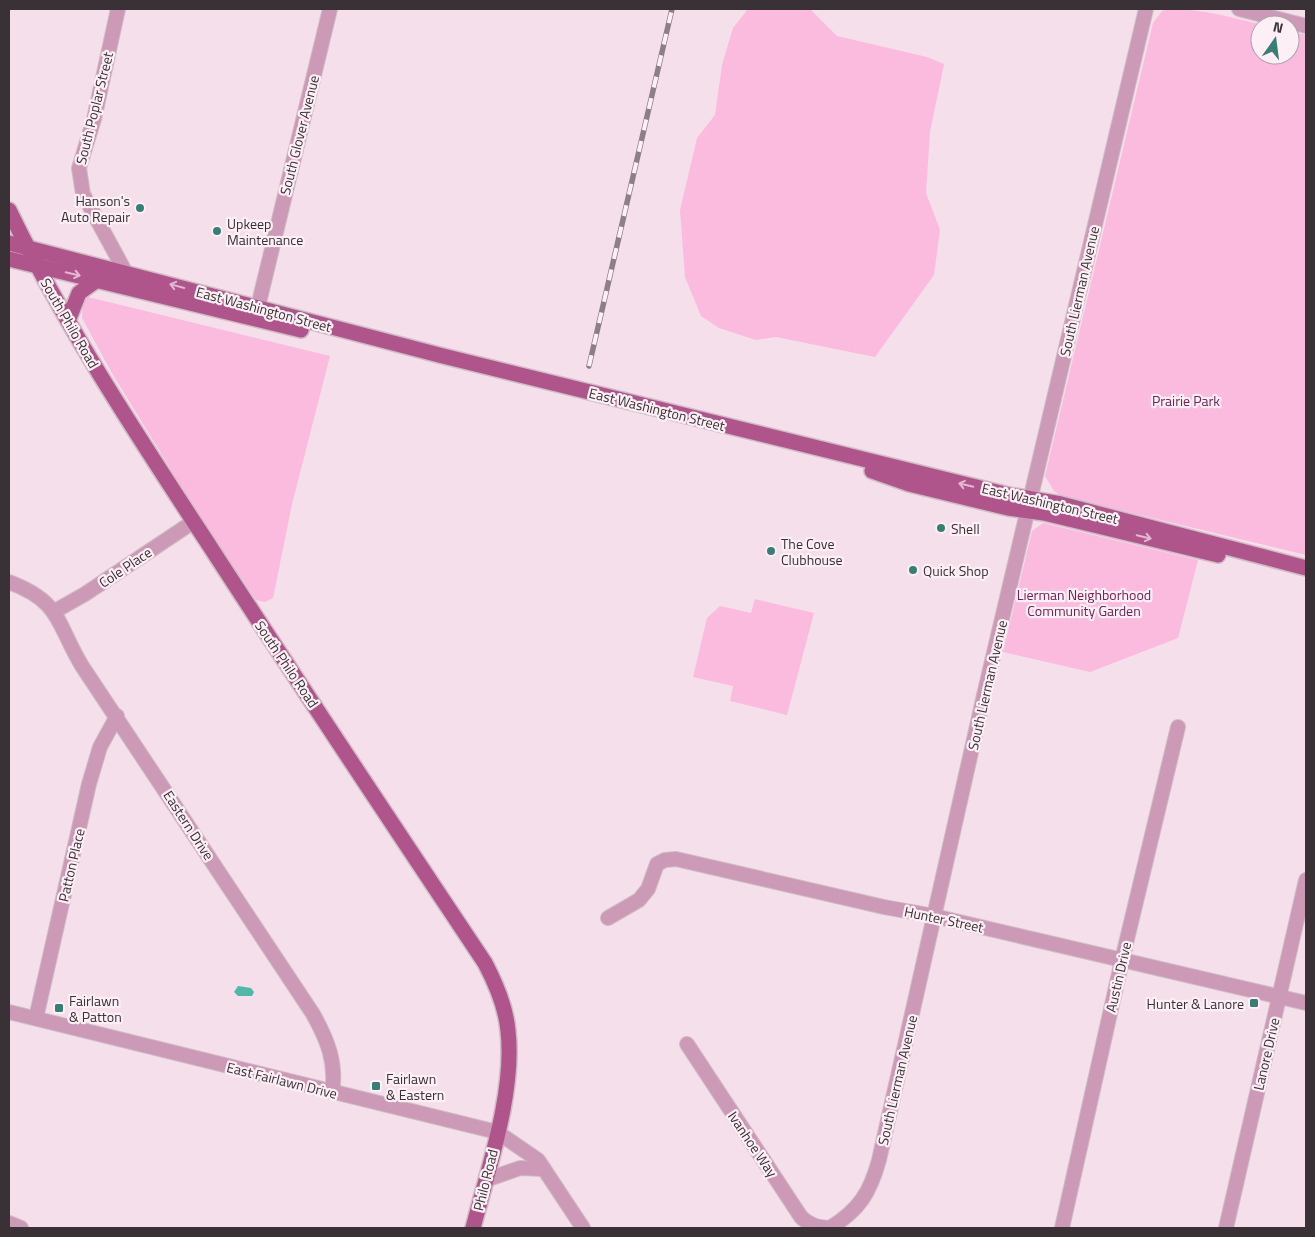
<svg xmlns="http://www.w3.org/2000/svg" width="1315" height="1237" font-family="'Titillium Web',sans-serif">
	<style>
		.green { fill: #fbbbde }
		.water { fill: #51b8a9 }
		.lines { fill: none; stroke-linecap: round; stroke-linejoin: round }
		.minor-casing { stroke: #cfbcc6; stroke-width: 16 }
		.major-casing { stroke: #cfbcc6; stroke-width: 18 }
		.minor { stroke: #cc99b6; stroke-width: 14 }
		.major { stroke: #af558c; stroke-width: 15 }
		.rail-casing { stroke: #8d7f86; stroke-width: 5.5 }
		.rail { stroke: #fceff6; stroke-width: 4; stroke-dasharray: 11; stroke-linecap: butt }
		.oneway { stroke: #e1b9d1 }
		.poi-dot { fill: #397e74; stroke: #fceff6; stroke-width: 2 }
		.labels { text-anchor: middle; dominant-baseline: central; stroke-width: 4.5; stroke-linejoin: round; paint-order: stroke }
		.street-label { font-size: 14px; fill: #393135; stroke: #fceff6 }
		.poi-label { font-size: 14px; fill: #393135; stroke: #fceff6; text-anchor: start }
		.park-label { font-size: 14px; fill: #722156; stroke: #fceff6 }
	</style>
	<rect width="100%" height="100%" fill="#f5dfea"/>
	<!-- green -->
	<g class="green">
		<path d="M748,9H810L837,36L927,57L944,64L930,132L926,193L940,230L934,275L875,357L776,337L756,340L719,328L701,316L685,277L680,210L697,138L715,115L722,65L733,28Z"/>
		<path d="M1169,9C1204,9 1229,17 1263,25H1260V55H1290V31L1306,35V555L1061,496L1054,491L1045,476L1153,23L1162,11Z"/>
		<path d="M88,297L330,356L292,504L273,598L265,602L256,600L189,499L113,375L82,318L83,303Z"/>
		<path d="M1043,523L1198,560L1178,638L1090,672L1003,652L1032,531Z"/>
		<path d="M755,599L814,613L787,715L730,701L733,686L693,677L707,618L720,606L751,613Z"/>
	</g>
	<!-- water -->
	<path class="water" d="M238,986L251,988L254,992L252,996H238L234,992Z"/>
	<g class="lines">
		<!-- minor casing -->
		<g class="minor-casing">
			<g id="minor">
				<path d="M118,9L94,119L79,168L83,194L126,273L125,281"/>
				<path d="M1239,9L1306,26"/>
				<path d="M255,319L330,9"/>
				<path d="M9,582C62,602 56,623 82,666L313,1014C327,1039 337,1063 332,1092"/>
				<path d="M55,611L85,594L193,522"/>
				<path d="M608,918L639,900L648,889L657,864L665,860L676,859L884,907L934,916L1306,1003"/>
				<path d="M9,1012L497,1132L538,1160L583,1228"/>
				<path d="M36,1018L89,784L100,747L117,716"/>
				<path d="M687,1044L801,1217C810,1226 818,1227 830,1228"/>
				<path d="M486,1180L520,1168L544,1169"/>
				<path d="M9,1223L21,1228"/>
				<path d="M830,1228C859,1210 870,1193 879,1160L984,695L1146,9"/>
				<path d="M1062,1228L1122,960L1178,727"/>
				<path d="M1226,1228L1306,880"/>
			</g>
		</g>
		<!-- major casing -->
		<g class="major-casing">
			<g id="major">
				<path d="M9,210C66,328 139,438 211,548C301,687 393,825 485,963C496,984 506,1007 508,1031C515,1091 488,1170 473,1228"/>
				<path d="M9,243L443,356L1009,495L1061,504L1306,568"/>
				<path d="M9,259L301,330"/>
				<path d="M68,321L79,293L97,280"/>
				<path d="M872,471L909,484L1008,508L1044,513L1218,555"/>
			</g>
		</g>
		<!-- minor -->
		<use href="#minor" class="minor"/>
		<!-- major -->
		<use href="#major" class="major"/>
		<!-- rail casing -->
		<g class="rail-casing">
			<path id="rail" d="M589,366L672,9"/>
		</g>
		<!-- rail -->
		<use href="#rail" class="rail"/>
	</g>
	<!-- one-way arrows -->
	<defs><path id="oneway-shaft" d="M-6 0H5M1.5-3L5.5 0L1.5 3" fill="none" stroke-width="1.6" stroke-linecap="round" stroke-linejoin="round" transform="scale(1.25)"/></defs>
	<g class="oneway">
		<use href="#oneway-shaft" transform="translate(73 274) rotate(13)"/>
		<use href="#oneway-shaft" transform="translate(177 286) rotate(-165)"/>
		<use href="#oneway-shaft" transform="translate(966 485) rotate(-167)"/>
		<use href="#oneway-shaft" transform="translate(1144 537) rotate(14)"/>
	</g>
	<!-- markers -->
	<g class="poi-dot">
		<circle cx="140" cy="208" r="5"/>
		<circle cx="217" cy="231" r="5"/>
		<circle cx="941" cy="528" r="5"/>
		<circle cx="771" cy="551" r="5"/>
		<circle cx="913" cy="570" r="5"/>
		<rect x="1249" y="998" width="10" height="10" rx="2.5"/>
		<rect x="54" y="1003" width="10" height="10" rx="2.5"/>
		<rect x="371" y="1081" width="10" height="10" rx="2.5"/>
	</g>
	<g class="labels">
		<!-- street labels -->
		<g class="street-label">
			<text transform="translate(94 108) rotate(-76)">South Poplar Street</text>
			<text transform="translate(299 135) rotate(-76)">South Glover Avenue</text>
			<text transform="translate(1079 291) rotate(-77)">South Lierman Avenue</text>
			<text transform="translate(264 309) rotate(15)">East Washington Street</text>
			<text transform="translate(70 323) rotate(60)">South Philo Road</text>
			<text transform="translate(657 409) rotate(14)">East Washington Street</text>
			<text transform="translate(1050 503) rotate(13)">East Washington Street</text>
			<text transform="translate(125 567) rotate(-34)">Cole Place</text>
			<text transform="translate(287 664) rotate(56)">South Philo Road</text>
			<text transform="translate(987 685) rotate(-77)">South Lierman Avenue</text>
			<text transform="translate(189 825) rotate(57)">Eastern Drive</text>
			<text transform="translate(71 865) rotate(-77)">Patton Place</text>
			<text transform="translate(944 919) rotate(12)">Hunter Street</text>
			<text transform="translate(1118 977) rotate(-77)">Austin Drive</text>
			<text transform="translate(1266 1054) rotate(-77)">Lanore Drive</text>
			<text transform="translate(282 1080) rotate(14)">East Fairlawn Drive</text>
			<text transform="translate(897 1080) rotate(-77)">South Lierman Avenue</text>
			<text transform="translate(753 1144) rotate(56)">Ivanhoe Way</text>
			<text transform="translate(485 1180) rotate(-76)">Philo Road</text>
		</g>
		<!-- poi labels -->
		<g class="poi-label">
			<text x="130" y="200" text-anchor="end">Hanson's<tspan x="130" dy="16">Auto Repair</tspan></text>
			<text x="227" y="223">Upkeep<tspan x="227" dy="16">Maintenance</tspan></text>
			<text x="951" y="528">Shell</text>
			<text x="781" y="543">The Cove<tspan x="781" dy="16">Clubhouse</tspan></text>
			<text x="923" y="570">Quick Shop</text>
			<text x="69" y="1000">Fairlawn<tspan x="69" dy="16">&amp; Patton</tspan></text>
			<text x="1244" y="1003" text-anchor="end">Hunter &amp; Lanore</text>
			<text x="386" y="1078">Fairlawn<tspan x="386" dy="16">&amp; Eastern</tspan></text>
		</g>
		<!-- park labels -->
		<g class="park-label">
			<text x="1186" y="400">Prairie Park</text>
			<text x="1084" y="594">Lierman Neighborhood<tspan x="1084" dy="16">Community Garden</tspan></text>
		</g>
	</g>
	<!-- border -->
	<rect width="1315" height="1237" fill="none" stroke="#393135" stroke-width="20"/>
	<!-- north arrow -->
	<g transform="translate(1275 40) rotate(14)"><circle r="24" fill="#fceff6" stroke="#aea3a9"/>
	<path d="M0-4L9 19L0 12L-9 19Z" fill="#397e74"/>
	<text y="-8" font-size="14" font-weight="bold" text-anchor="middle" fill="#393135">N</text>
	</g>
</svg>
